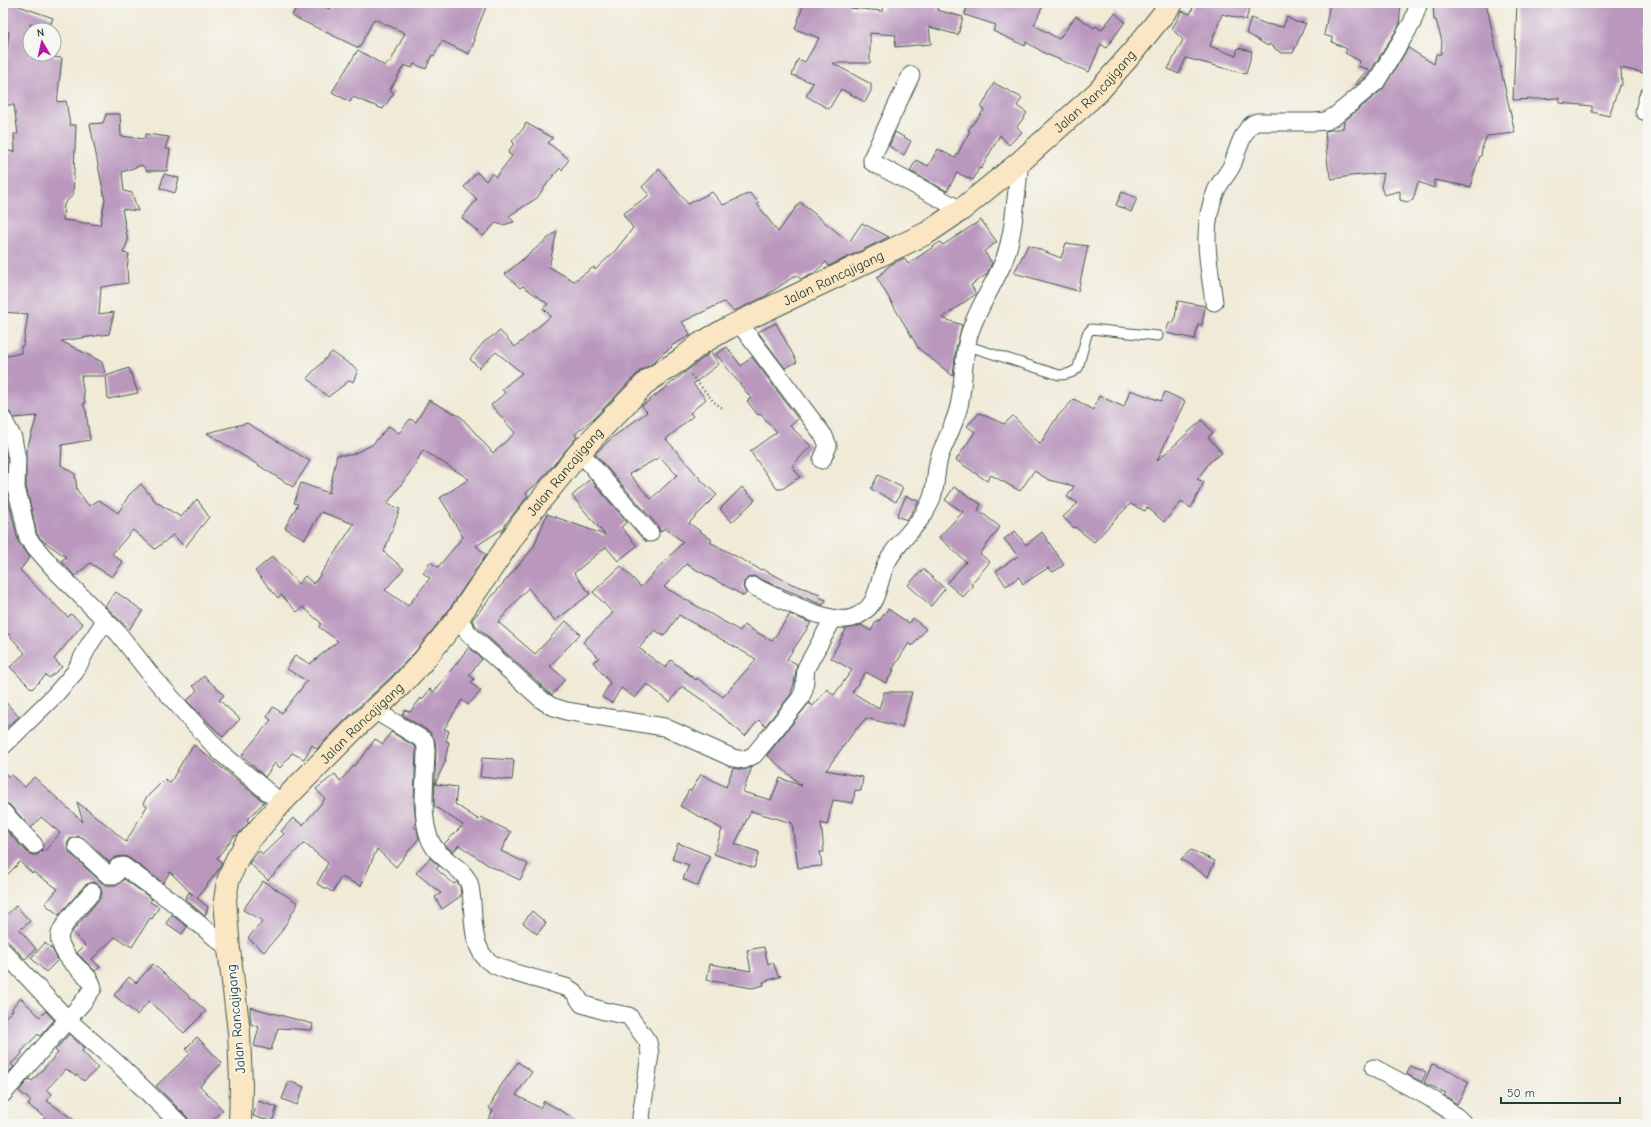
<svg xmlns="http://www.w3.org/2000/svg" width="1651" height="1127" font-family="'Comic Neue',sans-serif">
	<style>
		.building { fill: #ba98be; fill-rule: evenodd }
		.lines { fill: none; stroke-linecap: round; stroke-linejoin: round }
		.lane-casing { stroke: #3e574c; stroke-width: 11 }
		.street-casing { stroke: #3e574c; stroke-width: 19 }
		.secondary-casing { stroke: #3e574c; stroke-width: 24 }
		.path { stroke: #3e574c; stroke-width: 2.5; stroke-dasharray: 1 3; stroke-linecap: butt }
		.lane { stroke: #fff; stroke-width: 9 }
		.street { stroke: #fff; stroke-width: 17 }
		.secondary { stroke: #fbe6c4; stroke-width: 22 }
		.labels { text-anchor: middle; dominant-baseline: central; stroke-width: 3.5; stroke-linejoin: round; paint-order: stroke }
		.street-label { font-size: 14px; fill: #1f3d34; stroke: #f6f6f2 }
	</style>
	<rect width="100%" height="100%" fill="#f6f6f2"/>
	<filter id="ink" filterUnits="userSpaceOnUse"><feTurbulence type="fractalNoise" baseFrequency=".025" numOctaves="2"/><feDisplacementMap in="SourceGraphic" scale="8" xChannelSelector="R" yChannelSelector="G"/><feConvolveMatrix kernelMatrix="1 2 1 2 8 2 1 2 1" color-interpolation-filters="sRGB"/></filter>
	<filter id="wash" filterUnits="userSpaceOnUse"><feTurbulence type="fractalNoise" baseFrequency=".012" numOctaves="4" result="noise"/><feDisplacementMap in="SourceGraphic" scale="16" xChannelSelector="R" yChannelSelector="G"/><feGaussianBlur stdDeviation="0.9" result="paint"/><feColorMatrix in="noise" values="0 0 0 0 0 0 0 0 0 0 0 0 0 0 0 0 0 1.4 0 .05"/><feComposite in="paint" operator="in"/></filter>
	<g filter="url(#wash)">
		<rect width="100%" height="100%" fill="#f0ead7"/>
		<g id="blocks">
			<!-- building -->
			<g class="building">
				<path d="M3,3H20L19,6L53,18L48,30L30,24V54H54L53,57L62,58L57,102L66,101L70,125H76L73,195L64,204L63,220L100,225L105,200L90,124L103,123L106,114H120L121,136L144,139L146,134L169,137L165,149H170L167,171H147L142,165L122,172L124,191L132,193L138,211L122,209L128,241L123,253L129,254L127,268L128,283L101,287L99,314L114,312L109,334L61,341L102,362L106,376H81L85,404H83L86,411L90,440L62,445L61,465L75,474L77,490L89,506L99,500L118,513L129,495L141,484L156,502L181,517L197,499L209,517L185,547L173,535L155,549L133,530L112,554L123,562L112,577L90,563L75,576L61,561L66,557L42,540L37,534L26,487V452L37,416L14,418L9,411L6,410V401L3,398V357L21,353V346H23L28,314L3,312V150L15,152L14,134H18L14,105H3V79L9,32L3,30Z"/>
				<path d="M298,3H303L314,8L317,3L330,9L332,3H475L486,7L473,39L475,40L469,54L442,41L434,56L432,55L426,69L414,64L412,68L404,65L390,90L394,93L383,109L353,97L350,102L332,92L358,50L385,66L388,62L390,63L405,33L374,19L359,48L292,16Z"/>
				<path d="M804,3H852L850,8L883,11L884,3H939L937,10L963,17L958,35L929,27L931,44L895,47L896,35L870,33V63H832L871,84V91L865,102L841,89L829,109L806,96L813,83L792,75L798,59L805,62L819,38L795,29Z"/>
				<path d="M968,3H1044L1034,25L1059,39L1076,16L1094,28L1096,26L1101,30L1115,13L1125,22L1106,48L1101,44L1089,72L1046,54L1026,42L1025,46L993,31L996,25L965,15Z"/>
				<path d="M1195,3H1241L1250,6L1246,20L1222,14L1210,46L1236,56L1238,48L1252,51L1246,74L1186,58L1179,74L1168,69L1183,40L1172,29L1182,11L1190,14Z"/>
				<path d="M1330,3H1401L1399,26L1368,75L1356,85L1355,84L1368,69L1358,66L1360,61L1345,53L1347,49L1332,42L1333,38L1324,35Z"/>
				<path d="M1433,3H1486L1515,133L1487,136L1482,148L1481,156H1480L1472,179L1471,187L1434,180V188L1418,182L1413,200L1407,202L1400,200V191L1384,195L1381,187L1384,173L1351,176L1332,179L1328,168L1325,131L1343,128L1344,121L1382,90L1408,48L1434,64L1436,54H1441L1442,41L1436,20H1434Z"/>
				<path d="M1517,3H1648V74L1621,68L1622,85L1619,86L1609,116L1592,112V106L1560,103V98L1513,100Z"/>
				<path d="M1287,17L1295,22L1306,23L1293,53H1281L1269,44L1268,46L1246,33L1251,18L1266,24L1283,27Z"/>
				<path d="M994,83L1022,98L1017,106L1027,113L1017,127L1022,132L1009,145L1000,135L981,169L979,168L973,180L957,173L947,191L910,171L916,160L928,166L938,149L955,158L970,131L968,130L984,110L981,108Z"/>
				<path d="M526,123L553,138L548,143L569,159L562,170L560,168L549,181L537,198L509,216L514,222L503,225L496,223L483,236L462,218L477,199L464,187L477,172L486,181L492,173L496,177L512,156L508,153L514,143L512,141L523,129Z"/>
				<path d="M895,132L911,141L904,155L889,146Z"/>
				<path d="M659,169L688,204L712,192L723,205L750,193L759,203L757,204L778,232L800,202L849,242L862,223L889,237L829,266L826,262L813,274L801,279L796,275L764,297L734,311L724,302L682,322L691,335L671,346L672,347L662,354L653,363L640,371L594,418L575,434L577,437L539,482L526,493L528,496L506,523L504,528L476,546L486,555L448,611L415,652L390,678L350,715L317,749L312,745L304,759L292,753L280,768L275,763L265,777L242,755L271,720L267,717L273,707L282,713L307,681L287,669L295,655L310,664L338,641L319,627L321,623L303,607L297,612L281,595L278,598L255,571L273,556L298,584L305,576L314,584L354,524L321,512L305,539L285,528L298,504L294,503L301,483L329,493L337,455H351L372,445L389,426L399,433L410,419L416,422L429,400L461,417L493,453L515,433L491,405L505,393L502,389L522,373L496,352L479,368L470,359L484,342L500,331L515,347L551,316L543,308L548,304L523,286L520,288L505,274L557,231L549,267L574,281L594,267L595,270L615,251L633,228L623,214L649,195L642,187ZM423,450L469,479L440,498L451,515H450L463,537L438,567L430,562L423,573L430,578L408,606L385,590L404,569L384,552L400,509L387,504L413,468Z"/>
				<path d="M164,174L179,178L175,193L160,188Z"/>
				<path d="M1122,192L1137,198L1131,212L1116,205Z"/>
				<path d="M981,220L997,242L984,251L992,263L987,274L971,285L976,294L942,318L962,325L956,349L953,376L919,349L877,278L890,265L904,258L908,264L940,242L943,245Z"/>
				<path d="M1066,243L1088,246L1078,291L1014,273L1028,245L1061,258Z"/>
				<path d="M1178,301L1205,306L1202,325L1198,324L1195,339L1166,333L1169,322L1174,323Z"/>
				<path d="M776,323L797,362L785,368L758,332Z"/>
				<path d="M727,347L741,366L752,357L798,419L790,426L811,446L792,466L800,477L782,489H777L750,451L777,432L760,414L758,415L747,401L751,398L716,354Z"/>
				<path d="M332,352L358,370L353,382L350,380L328,397L307,378Z"/>
				<path d="M711,352L719,364L693,384L706,399L690,413L693,416L666,439L703,482L717,495L689,523L712,540L710,542L761,570L762,569L792,584L820,594L819,597L826,600L823,605L820,604L753,576L748,578L744,582L743,587L746,593L744,596L686,564L664,587L740,631L744,625L772,641L790,614L811,623L787,659L797,664L794,684L791,694L765,726L759,720L745,736L705,702L682,686L670,702L647,684L635,698L621,688L612,703L602,697L610,683L593,662L599,658L583,642L613,613L593,592L621,566L641,587L683,542L665,528L660,532L658,526L595,454L613,437L647,412L642,406ZM660,457L677,475L651,499L629,474ZM679,615L756,659L723,697L697,678L696,680L671,660L665,668L639,648L655,630L664,636Z"/>
				<path d="M129,368L138,393L108,399L106,376Z"/>
				<path d="M1130,390L1161,401L1165,392L1185,401L1157,461L1202,420L1213,433L1208,437L1222,453L1211,461L1197,479L1204,482L1191,508L1181,502L1164,522L1147,507L1145,511L1130,504L1094,542L1075,527L1074,528L1063,517L1078,503L1067,497L1074,486L1049,480L1034,471L1020,491L991,475L987,481L956,460L975,432L967,426L979,413L1004,424L1013,416L1040,444L1057,417L1074,399L1093,410L1099,396L1124,407Z"/>
				<path d="M247,423L310,461L293,487L207,433Z"/>
				<path d="M3,453H6L7,460L6,490L18,541L30,557L20,570L39,590L68,617L71,614L83,624L54,659L62,667L49,678L46,675L32,689L10,667L25,653L3,628Z"/>
				<path d="M878,475L903,488L896,502L871,489Z"/>
				<path d="M590,479L627,522L621,527L637,546L618,561L606,547L574,573L590,594L555,621L528,588L498,622L535,654L566,621L580,634L550,666L565,679L552,695L477,627L472,620L533,548L547,514L605,535L572,496Z"/>
				<path d="M742,487L755,500L732,522L720,509Z"/>
				<path d="M954,487L981,504L978,510L1000,527L980,554L990,562L971,584L973,586L963,597L947,583L966,562L939,537L963,512L945,500Z"/>
				<path d="M906,496L919,501L907,520L897,516Z"/>
				<path d="M1015,531L1026,545L1042,532L1064,565L1053,572L1048,568L1023,584L1019,577L1006,586L996,571L1018,556L1004,539Z"/>
				<path d="M923,569L945,589L931,606L908,585Z"/>
				<path d="M116,592L143,611L129,629L105,606Z"/>
				<path d="M888,609L909,623L913,618L926,629L912,646L909,643L892,670H894L886,683L866,672L852,692L879,709L884,692H912L902,727L866,718L854,732L826,770L863,777L861,791L855,790L853,803L833,800L827,825L821,823L824,852H820L822,866L798,868L792,823L751,811L735,844L759,852L754,868L714,854L722,829L680,806L689,790L691,791L701,774L726,787L733,768L743,770L752,767L743,792L771,800L780,778L802,786L767,755L809,703L813,706L827,689L834,695L852,670L831,658L846,629L861,625L871,631L877,620L879,621Z"/>
				<path d="M469,647L482,659L469,675L474,679L471,683L481,691L468,705L462,700L444,729L449,731L446,741L449,742L445,760H446L435,784L457,787L455,804L479,820L481,817L511,832L501,851L528,864L520,880L488,865L459,845L453,852L445,845L444,844L463,825L434,806L436,750L435,740L430,732L402,715L405,710L410,712L421,698L422,700L430,689L434,692Z"/>
				<path d="M204,676L224,695L219,700L240,719L223,737L187,701L197,690L193,686Z"/>
				<path d="M3,699L19,717L3,730Z"/>
				<path d="M391,732L416,747V750L414,803L416,824L414,827L417,829L419,838L396,867L377,849L361,886L341,877L333,892L317,884L328,863L304,843L268,880L249,863L259,851L263,854L284,834L281,831L293,818L303,825L325,799L316,789L335,774L340,781L364,755L375,739L383,744Z"/>
				<path d="M194,745L264,802L247,820L249,822L237,836L235,835L217,858L222,863L219,869L197,898L208,907L205,916L185,899L189,892L193,895L170,872L163,883L129,858L125,856L116,857L109,862L84,838L79,836L70,839L67,844L70,853L101,882L107,885H115L120,883L124,879L152,899L150,902L159,907L152,919L150,918L132,947L115,937L92,959L100,967L95,971L77,953L85,945L72,932L100,898L102,893L99,885L93,882L85,885L59,915L45,904L58,889L33,872L32,873L20,862L3,879V827L27,852L32,855H37L42,850L44,852L60,833L41,817L31,828L10,805L3,802V772L9,777L11,775L25,787L34,777L83,822L77,802L107,825L126,842L147,806L143,804L146,798L165,779L170,783L185,757Z"/>
				<path d="M482,758L514,760L512,780L480,777Z"/>
				<path d="M678,843L710,856L698,886L683,879L689,865L672,859Z"/>
				<path d="M1191,850L1215,861L1208,877L1181,859Z"/>
				<path d="M430,858L439,866L436,869L454,884L457,882L460,886L461,896L442,909L435,897L441,893L416,873Z"/>
				<path d="M263,881L298,903L281,932L264,952L248,938L263,921L243,910Z"/>
				<path d="M16,906L30,921L20,930L36,949L25,959L3,936V918Z"/>
				<path d="M532,911L546,923L537,934L523,923Z"/>
				<path d="M172,915L187,927L182,934L166,923Z"/>
				<path d="M45,943L52,949L58,960L46,972L31,958Z"/>
				<path d="M764,947L768,964L773,962L778,975L781,976L763,982L764,985L752,988L707,980L710,964L751,971L747,950Z"/>
				<path d="M153,964L206,1011L184,1033L149,1001L137,1015L114,995L129,977L136,983Z"/>
				<path d="M21,998L40,1017L46,1011L54,1020L40,1036L38,1034L21,1052L22,1054L11,1064L14,1067L3,1079V1019L13,1010L12,1008Z"/>
				<path d="M250,1007L313,1024L312,1030L278,1028L271,1050L254,1046L259,1027L251,1024Z"/>
				<path d="M69,1034L84,1048L82,1051L98,1068L84,1081L77,1075L76,1076L66,1069L46,1090L52,1094L47,1101L80,1124H40L45,1117L28,1105L31,1101L19,1091L29,1079L32,1081L58,1053L55,1050Z"/>
				<path d="M197,1037L222,1063L200,1086L223,1110L208,1124H190L187,1117L156,1086L190,1054L185,1049Z"/>
				<path d="M518,1062L532,1072L516,1095L540,1108L544,1101L584,1124H485L493,1111L489,1108L500,1087Z"/>
				<path d="M1432,1064L1451,1071L1469,1082L1457,1104L1444,1095L1446,1093L1424,1083Z"/>
				<path d="M1410,1066L1426,1072L1422,1082L1407,1074Z"/>
				<path d="M289,1081L304,1087L297,1105L282,1099Z"/>
				<path d="M258,1101L277,1107L272,1122L253,1116Z"/>
			</g>
		</g>
	</g>
	<g filter="url(#ink)">
		<use href="#blocks" fill-opacity="0" stroke="#3e574c" stroke-width="1"/>
		<g class="lines">
			<!-- lane casing -->
			<g class="lane-casing">
				<path id="lane" d="M968,346L1059,375C1067,375 1073,373 1078,368L1087,334L1091,329L1158,336"/>
			</g>
			<!-- street casing -->
			<g class="street-casing">
				<g id="street">
					<path d="M911,75L872,158V162L961,210"/>
					<path d="M1644,111L1648,96"/>
					<path d="M1214,302C1209,265 1200,228 1216,191C1220,181 1229,173 1233,163C1237,152 1244,125 1257,122H1314L1326,121L1335,116L1376,82L1412,23L1419,3"/>
					<path d="M739,323L824,436L828,446L822,460"/>
					<path d="M3,419L13,438L17,459L16,488L22,511L28,539L56,571L118,633L151,675L219,751L281,803"/>
					<path d="M580,452L650,533"/>
					<path d="M753,586C774,596 831,626 852,618C881,608 876,583 887,562C899,539 922,524 931,500C937,486 935,469 940,455C947,437 957,420 960,401C964,379 963,356 969,335C977,308 995,284 1005,258C1015,229 1016,192 1020,162"/>
					<path d="M458,618L469,634L542,700L551,706L566,711L664,727L733,758L744,760L754,755L800,699L804,690L806,668L833,619"/>
					<path d="M374,710L425,741L426,750C426,778 417,829 437,851C446,861 464,870 469,883C476,907 468,939 486,959C496,971 551,982 568,988L574,992L582,1004L604,1011L629,1016L648,1042L650,1054L641,1117L643,1124"/>
					<path d="M3,746L54,696L75,672L89,645L105,621"/>
					<path d="M3,812L34,845"/>
					<path d="M77,846L108,875H115L118,867L123,866L170,900L229,949"/>
					<path d="M3,951L67,1019L118,1064L180,1124"/>
					<path d="M1374,1068C1401,1083 1443,1101 1464,1124"/>
					<path d="M3,1094L83,1002L93,988C91,978 83,973 76,966C69,960 57,944 60,934C64,921 83,903 92,892"/>
				</g>
			</g>
			<!-- secondary casing -->
			<g class="secondary-casing">
				<g id="secondary">
					<path id="s1" d="M240,1124L241,1084L239,1032L229,949L225,900L228,881L237,859L246,844L281,803L356,727L399,687L424,660L458,618L523,522L580,452L602,428L649,380L679,361L700,344L728,328L927,233L961,210L1020,162L1098,92L1132,53L1172,3"/>
				</g>
			</g>
			<!-- path -->
			<g class="path">
				<path d="M691,375L714,402L724,409"/>
				<path d="M3,529L9,523"/>
			</g>
			<!-- lane -->
			<use href="#lane" class="lane"/>
			<!-- street -->
			<use href="#street" class="street"/>
			<!-- secondary -->
			<use href="#secondary" class="secondary"/>
		</g>
	</g>
	<g class="labels">
		<!-- street labels -->
		<g class="street-label">
			<text stroke="none"><textPath href="#s1" startOffset="1437">Jalan Rancajigang</textPath></text>
			<text stroke="none"><textPath href="#s1" startOffset="1113">Jalan Rancajigang</textPath></text>
			<text stroke="none"><textPath href="#s1" startOffset="777">Jalan Rancajigang</textPath></text>
			<text stroke="none"><textPath href="#s1" startOffset="453">Jalan Rancajigang</textPath></text>
			<text transform="translate(236 1019) rotate(-95)">Jalan Rancajigang</text>
		</g>
	</g>
	<!-- margin -->
	<rect width="1651" height="1127" fill="none" stroke="#f6f6f2" stroke-width="16"/>
	<!-- north arrow -->
	<g transform="translate(42 42) rotate(351)"><circle r="19" fill="#f6f6f2" stroke="#a0aca6"/>
	<path d="M0-3L7 15L0 10L-7 15Z" fill="#b5179e"/>
	<text y="-6" font-size="11" font-weight="bold" text-anchor="middle" fill="#1f3d34">N</text>
	</g>
	<!-- scale -->
	<path d="M1501 1097v6h119v-6" fill="none" stroke="#1f3d34" stroke-width="2"/>
	<text x="1507" y="1097" font-size="12" fill="#1f3d34" stroke="#f6f6f2" stroke-width="3" paint-order="stroke">50 m</text>
</svg>
